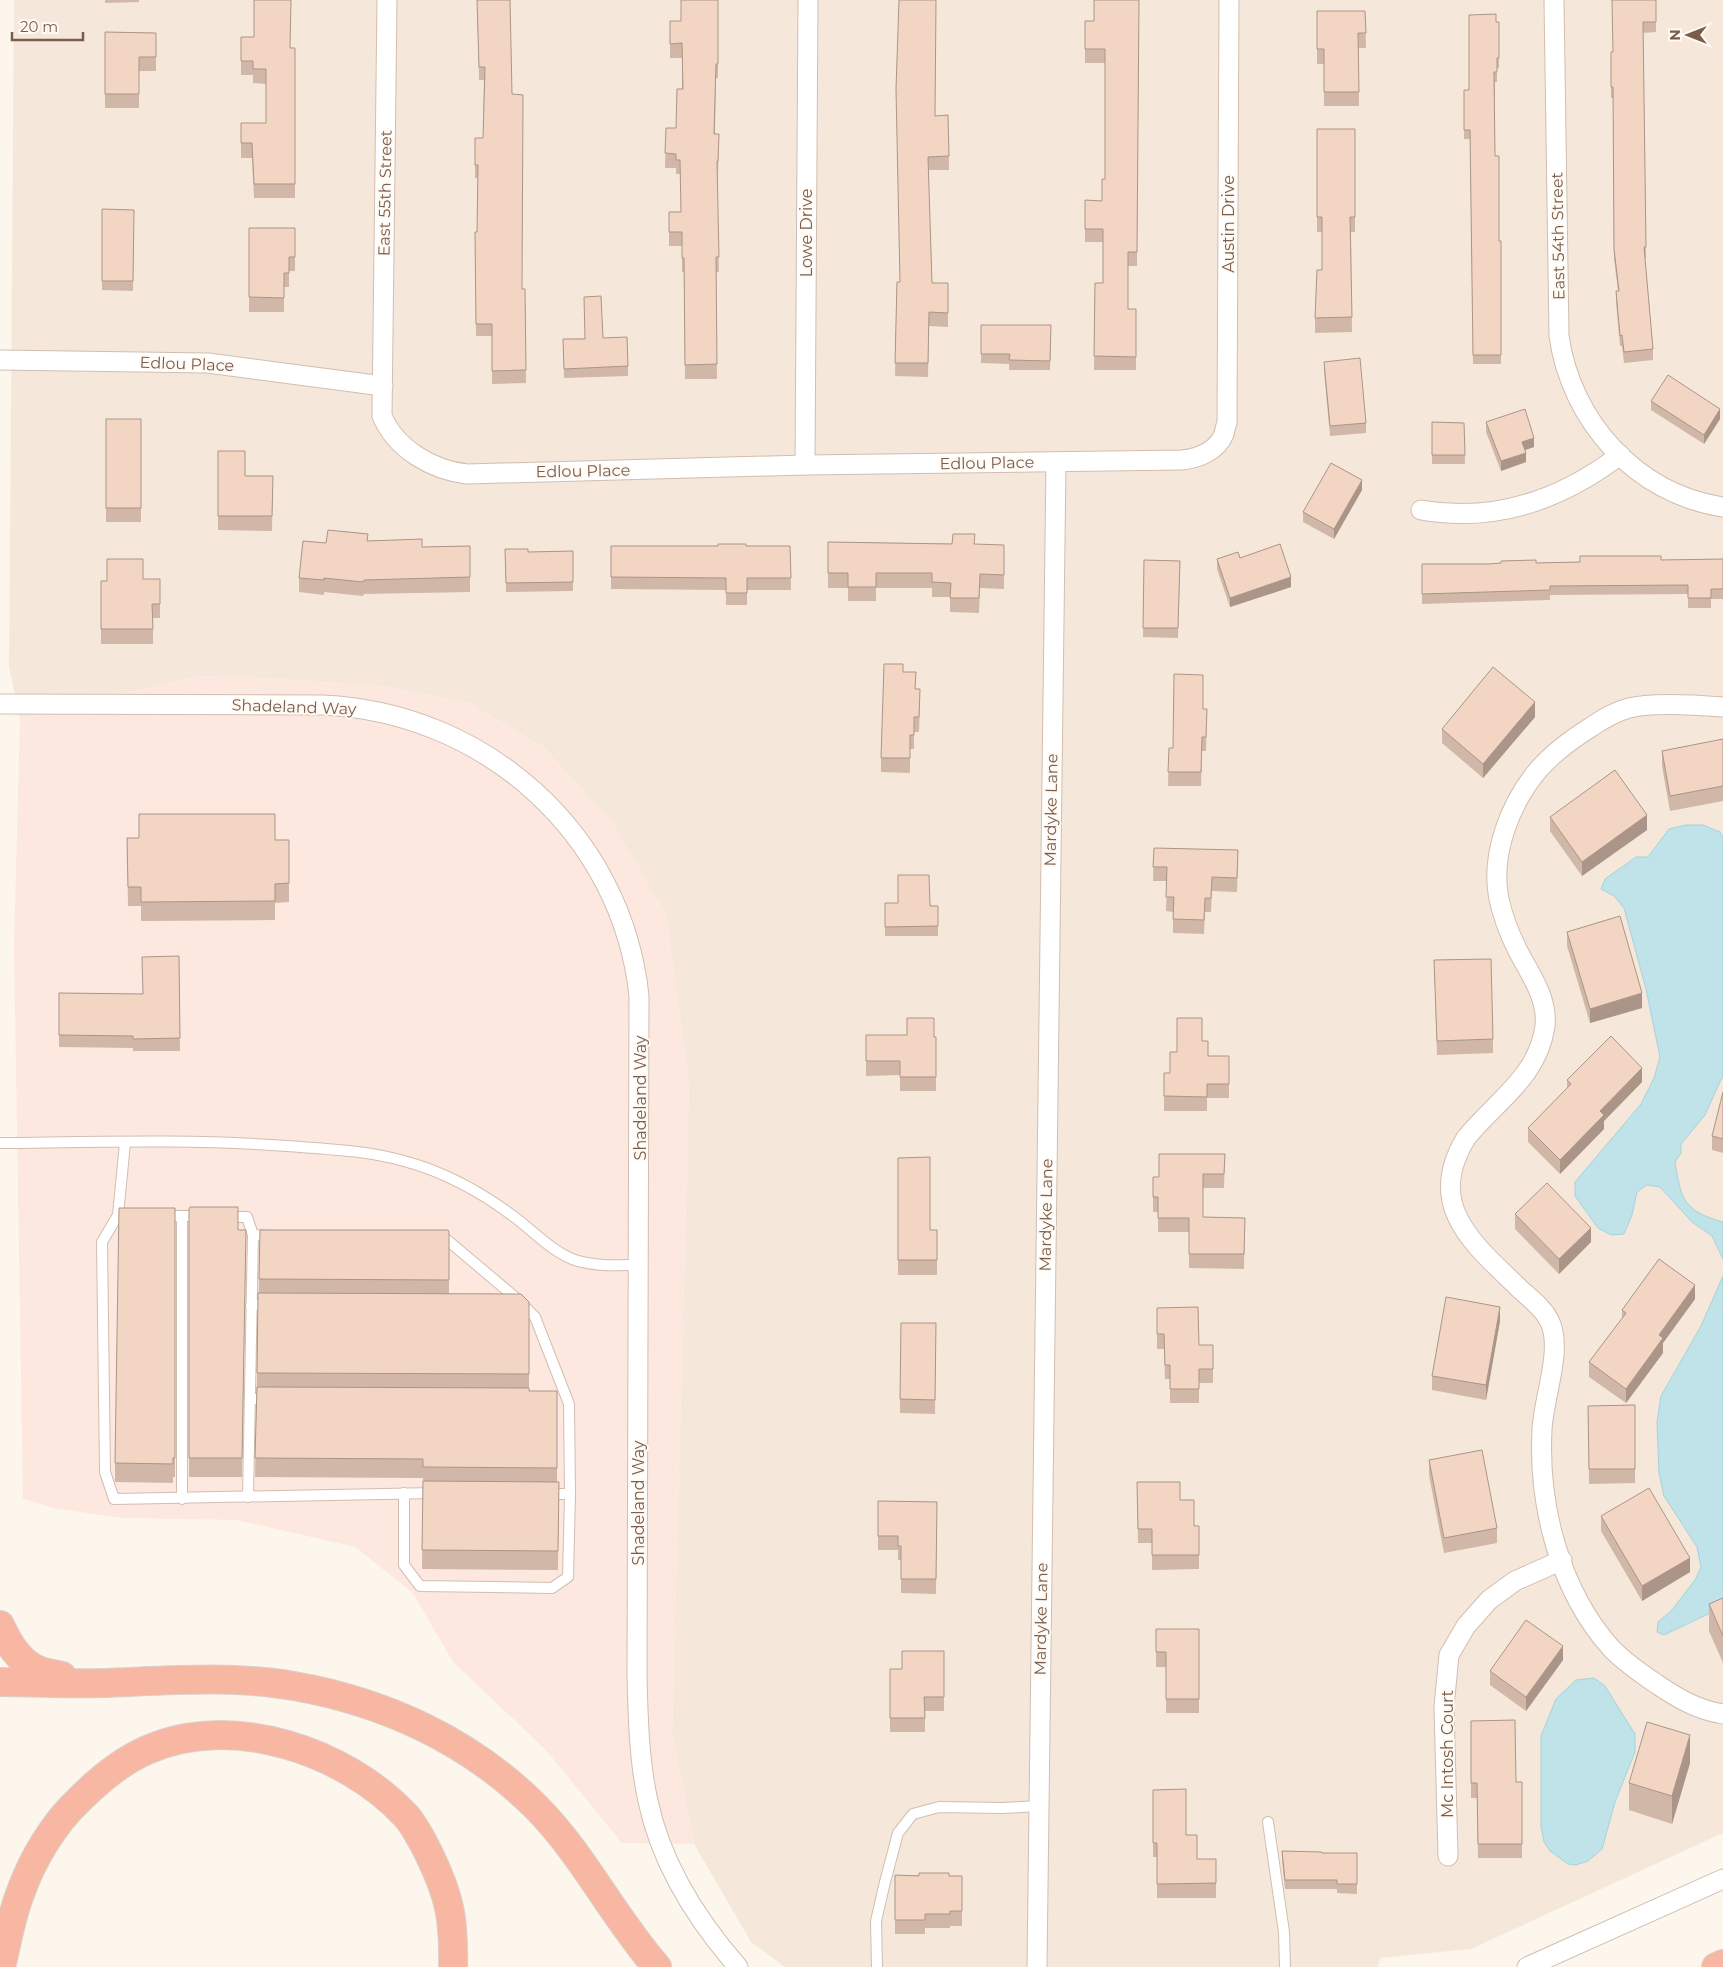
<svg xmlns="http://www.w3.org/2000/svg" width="1723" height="1967" font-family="Montserrat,sans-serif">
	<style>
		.residential { fill: #f5e8da }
		.commercial { fill: #fde8e0 }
		.water { fill: #bfe3e8; stroke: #a5d3da }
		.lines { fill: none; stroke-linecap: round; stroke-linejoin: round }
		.service-casing { stroke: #d1beb0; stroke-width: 12 }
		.minor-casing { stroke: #d1beb0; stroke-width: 21 }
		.motorway-casing { stroke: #dad1cd; stroke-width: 30 }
		.service { stroke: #fff; stroke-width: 10 }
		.minor { stroke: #fff; stroke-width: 19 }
		.motorway { stroke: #f7b7a3; stroke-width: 28 }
		.wall { fill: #d1b7a8 }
		.shaded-wall { fill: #aa9588 }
		.building { fill: #f3d5c3; stroke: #aa9588 }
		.labels { text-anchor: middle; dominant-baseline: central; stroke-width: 4; stroke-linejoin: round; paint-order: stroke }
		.street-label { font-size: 16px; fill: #7a5c4d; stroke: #fffaf3 }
	</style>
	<rect width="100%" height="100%" fill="#fdf6ec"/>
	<!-- residential -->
	<path class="residential" d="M14,0H1723V1833L1471,1949L1380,1958L1378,1967H785L751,1942L694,1844L672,1734L689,1084L666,915L611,821L543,747L469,703L387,687L262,678L199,676L20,718L9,667Z"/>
	<!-- commercial -->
	<path class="commercial" d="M199,676L262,678L387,687L469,703L543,747L611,821L666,915L689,1084L672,1734L694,1844L622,1843L545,1749L453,1662L413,1593L355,1547L237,1520L121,1518L58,1509L23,1499L14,946L20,718Z"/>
	<!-- water -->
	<g class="water">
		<path d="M1686,825H1703L1720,832L1723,837V1075L1705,1115L1681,1144V1153L1675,1162C1681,1200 1684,1211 1723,1222V1259L1712,1236L1692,1222L1660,1187L1647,1185L1637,1192L1632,1215L1624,1234L1611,1235L1598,1228L1575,1196V1182L1641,1104L1654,1078L1660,1057L1646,989L1624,908L1614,896L1601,889L1605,879L1636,857H1648L1669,829Z"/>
		<path d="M1723,1276V1607L1664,1635L1657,1632L1658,1622L1672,1610L1695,1580L1701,1567L1697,1547L1664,1496L1659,1473L1657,1422L1661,1396L1701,1326Z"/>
		<path d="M1594,1678L1605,1686L1635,1734V1752L1615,1802L1602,1849L1588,1861L1576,1865L1568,1864L1550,1851L1544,1842L1541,1826V1736L1556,1699L1576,1680Z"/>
	</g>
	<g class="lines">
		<!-- service casing -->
		<g class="service-casing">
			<g id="service">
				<path d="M0,1143C96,1142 192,1139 287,1146C326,1149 365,1150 404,1161C445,1172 483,1193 517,1219C535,1233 551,1250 572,1259C594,1267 617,1265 639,1265"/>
				<path d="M125,1143L118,1215L102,1242L105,1472L114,1499L435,1493"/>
				<path d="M162,1216H203"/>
				<path d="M182,1216V1499"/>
				<path d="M225,1217H247L253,1235L272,1236"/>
				<path d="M436,1239H446L516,1298L535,1317L569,1404L570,1494"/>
				<path d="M251,1305H270"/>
				<path d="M250,1399H269"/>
				<path d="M404,1493V1565L420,1586L552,1588L568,1577L570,1494H545"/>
				<path d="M248,1497L253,1235"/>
				<path d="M1268,1822L1284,1932L1285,1967"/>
				<path d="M877,1967L876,1921L885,1882L898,1833L913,1814L939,1807L1002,1808L1039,1806"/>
			</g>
		</g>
		<!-- minor casing -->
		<g class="minor-casing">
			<g id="minor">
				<path d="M387,0L382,416C396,449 432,470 467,474L805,465L1182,460C1199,458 1217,451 1224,434C1225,430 1225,427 1227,423L1229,0"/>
				<path d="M1554,0L1559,336C1571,421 1636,494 1723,507"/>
				<path d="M0,360L208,363L383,386"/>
				<path d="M805,465L808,0"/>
				<path d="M1421,510C1495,523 1561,500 1620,455"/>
				<path d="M0,704L323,705C485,712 622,834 639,996L637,1676C638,1717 639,1761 648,1801C661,1863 697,1920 738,1967"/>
				<path d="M1723,707C1698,705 1652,702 1629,708C1614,712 1603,719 1591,727C1572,739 1554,752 1539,769C1510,803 1490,855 1499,899C1503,917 1509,933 1517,949C1529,973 1548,997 1545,1026C1538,1077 1496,1101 1466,1138C1424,1207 1475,1245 1521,1290C1531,1299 1543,1308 1549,1320C1564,1348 1543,1398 1542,1430C1538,1506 1560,1591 1611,1648C1625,1663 1642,1674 1658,1685C1679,1699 1698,1710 1723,1714"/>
				<path d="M1448,1856L1444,1707L1449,1655L1466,1626L1489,1600L1515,1581L1562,1560"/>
				<path d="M1037,1967L1056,462"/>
				<path d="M1527,1967L1723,1879"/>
			</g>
		</g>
		<!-- motorway casing -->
		<g class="motorway-casing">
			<g id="motorway">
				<path d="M0,1625C8,1643 19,1662 38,1670C45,1673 55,1674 62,1676"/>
				<path d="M0,1682C33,1682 67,1684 101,1683C163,1681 232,1675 294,1686C385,1702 470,1741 536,1807C583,1854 613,1917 657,1967"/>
				<path d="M1,1967C7,1943 11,1917 20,1894C32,1860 53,1824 80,1799C99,1780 122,1761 147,1750C231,1712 346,1751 406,1816C415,1826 423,1842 429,1854C450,1897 454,1919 453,1967"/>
				<path d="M1716,1967L1723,1964"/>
			</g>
		</g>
		<!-- service -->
		<use href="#service" class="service"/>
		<!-- minor -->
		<use href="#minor" class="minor"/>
		<!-- motorway -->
		<use href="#motorway" class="motorway"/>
	</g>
	<!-- wall -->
	<g class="wall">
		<path d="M105,0H139V2L105,3Z"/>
		<path d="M477,0L512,94L522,289H525L526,383L492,384V336H476L475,232H477L478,178H475V138H483L484,80H479Z"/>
		<path d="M718,0V78H716L715,134H719L718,175H717L719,272H716L717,379H685L684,272H682V246H669V212H681L680,174H676V168H665L666,128H676L682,89V58H670V21H681Z"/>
		<path d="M1139,0L1137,266H1128V309H1136V370H1094L1095,283H1103V242H1085V200L1102,201L1105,179V63H1085V21H1094Z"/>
		<path d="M1656,0V32L1643,33L1646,247V258H1645L1653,349V360L1624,363L1622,346H1620L1616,302V291H1618L1614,259L1613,98H1611V63L1613,52Z"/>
		<path d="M1317,11H1365L1366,48H1358L1359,106H1324V64H1317Z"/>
		<path d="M1496,22H1499V68H1497V82H1495V156L1499,241H1501V364H1473L1470,139H1464V100L1469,90Z"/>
		<path d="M105,32L156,33V71H139V108H105Z"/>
		<path d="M241,37H254L290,48H295V198H254L252,158H241V123H266V84L253,83V75H241Z"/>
		<path d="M948,115L949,170H928L932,283L948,297V327L929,326L928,377L895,376L897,282H900L935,116Z"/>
		<path d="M1317,129H1355V232H1351L1352,332L1315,333V318L1322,270V232H1317Z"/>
		<path d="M102,209L134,210L133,291L102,290Z"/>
		<path d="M249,228H295V271H289V287H284V312H249Z"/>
		<path d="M981,325H1051L1050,370H1009V364L981,363Z"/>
		<path d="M603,338L628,366V376L564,378L563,339Z"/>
		<path d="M1324,362L1366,423V433L1330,436L1324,371Z"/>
		<path d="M1651,401L1720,419L1704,444L1651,410Z"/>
		<rect x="106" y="419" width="35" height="103"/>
		<path d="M1432,422L1464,423L1465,464H1432Z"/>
		<path d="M1486,422L1534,447L1525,450L1526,462L1501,471L1486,432Z"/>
		<path d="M218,451L245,476H273L272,531L218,530Z"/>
		<path d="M1362,490L1334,539L1303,522V512Z"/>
		<path d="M368,541L422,547L470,546V592L364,594L363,596L324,592V595L299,592V578L326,543Z"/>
		<path d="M828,542L975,544L1004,559V589L980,588L979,613L950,612V597H932V588H876V601H848V588H828Z"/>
		<path d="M611,546H790L791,590H747V605H726V590L611,589Z"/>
		<path d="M505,549L528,552L573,551V591L506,592Z"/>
		<path d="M1240,558L1291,587L1230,607L1217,569V559Z"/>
		<path d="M1723,559V599H1711V608H1688V594L1550,595V600L1422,604V564H1488L1661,560Z"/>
		<path d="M1144,560L1180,561L1178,638L1143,637Z"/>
		<path d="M143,579H160V618H153V644H101V581Z"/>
		<path d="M903,672L916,689L920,703L919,732H914V749H910V773L881,772V758Z"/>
		<path d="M1203,709H1207L1206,751H1202L1201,786H1168L1169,748H1173Z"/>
		<path d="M1535,717L1483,778L1442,743V729Z"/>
		<path d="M1723,739V801L1670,811L1662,766V751Z"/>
		<path d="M1550,817L1647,830L1582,876L1550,831Z"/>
		<path d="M127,838L289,840V902L275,903V920L141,921V906H128Z"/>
		<path d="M1154,848L1238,865L1237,892L1212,891L1211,912H1205L1204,934L1173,933V912L1166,911L1167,881H1153Z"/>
		<path d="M885,903L938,906V936H885Z"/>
		<path d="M1567,932L1642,1008L1590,1023L1567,946Z"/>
		<path d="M179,956L180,1051H133V1048L59,1047V993L142,994Z"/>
		<path d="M1434,960L1493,1039V1053L1437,1055Z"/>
		<path d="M866,1035L936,1037V1091H900V1075L866,1076Z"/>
		<path d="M1202,1041L1208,1056H1229V1098H1207V1111H1164V1073H1170Z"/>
		<path d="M1567,1080L1642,1082L1604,1121V1129L1560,1174L1528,1142V1128L1567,1089Z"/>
		<path d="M1723,1092V1153L1712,1150V1136Z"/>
		<path d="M1225,1154L1224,1188H1203V1217L1245,1218L1244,1269L1189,1268V1232H1158V1212H1153V1197L1159,1177Z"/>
		<path d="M898,1158L930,1230H937V1275H898Z"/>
		<path d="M175,1208V1477H173V1483L115,1482V1463Z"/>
		<path d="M189,1209L238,1230H246L242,1477H189Z"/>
		<path d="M1515,1214L1591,1242L1559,1274L1515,1229Z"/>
		<path d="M260,1230L449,1231V1294L529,1302V1391H557V1482H559L558,1570L422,1569L423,1478L255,1477Z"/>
		<path d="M1695,1299L1663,1343V1353L1626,1403L1589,1377V1362L1622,1319V1310Z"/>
		<path d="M1157,1308L1199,1345L1213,1369V1383H1199V1403H1170V1379H1165L1164,1349H1157Z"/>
		<path d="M1500,1321L1486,1400L1432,1390V1376Z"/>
		<path d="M936,1323L935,1414L900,1413V1399Z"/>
		<path d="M1635,1405V1483L1589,1484L1588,1406Z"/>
		<path d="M1429,1460L1497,1528V1543L1444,1553L1429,1475Z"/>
		<path d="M1137,1482L1180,1500L1194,1526H1199V1569L1152,1570V1543H1138Z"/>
		<path d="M878,1501L937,1502L936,1594L901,1593V1560H898V1550H878Z"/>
		<path d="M1601,1516L1690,1572L1642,1601L1601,1531Z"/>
		<path d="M1723,1598V1663L1709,1631V1604Z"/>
		<path d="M1156,1629H1199V1713H1166V1667H1156Z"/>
		<path d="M944,1651V1711H925V1732H890V1669H902Z"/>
		<path d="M1563,1660L1526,1711L1490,1685V1671Z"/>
		<path d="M1471,1721L1516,1782H1522V1858H1478L1477,1798H1471Z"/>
		<path d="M1690,1763L1672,1824L1629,1810V1783Z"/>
		<path d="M1153,1790L1186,1835L1197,1859H1216V1898H1157V1857H1153Z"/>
		<path d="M1282,1851L1322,1853H1357V1894L1337,1893V1889H1285L1282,1861Z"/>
		<path d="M895,1875L962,1876V1926H950V1928H925V1934H895Z"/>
	</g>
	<!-- shaded-wall -->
	<g class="shaded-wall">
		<path d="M1720,409V419L1704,444V435Z"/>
		<path d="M1534,438V447L1522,451V442Z"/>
		<path d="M1526,453V462L1501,471V461Z"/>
		<path d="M1362,480V490L1334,539V529Z"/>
		<path d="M1291,577V587L1230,607V598Z"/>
		<path d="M1535,702V717L1483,778V764Z"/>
		<path d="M1647,815V830L1582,876V862Z"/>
		<path d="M1642,993V1008L1590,1023V1009Z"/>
		<path d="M1642,1068V1082L1604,1121V1129L1560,1174V1160L1600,1111Z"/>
		<path d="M1591,1228V1242L1559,1274V1259Z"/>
		<path d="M1695,1285V1299L1663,1343V1353L1626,1403V1389L1659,1335Z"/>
		<path d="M1500,1307V1321L1486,1400V1385Z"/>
		<path d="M1690,1558V1572L1642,1601V1586Z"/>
		<path d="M1563,1646V1660L1526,1711V1697Z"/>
		<path d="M1690,1735V1763L1672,1824V1796Z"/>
	</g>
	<!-- building -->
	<g class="building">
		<path d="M254,0H291L290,48H295V184H254L252,143H241V123H266V69H253V61H241V37H254Z"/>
		<path d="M477,0H510L512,94L523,95L522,289H525L526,370L492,371V324H476L475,232H477L478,165H475V138H483L485,67H479Z"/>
		<path d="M681,0H718V64H716L714,134H719L718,161H717L719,257H716L717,364L685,365L684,258H682V232H669V212H681L680,160H676V154L665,153L666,128H676L677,89H683L682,43L670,44V21H681Z"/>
		<path d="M899,0H936L935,116L948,115L949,156L928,157L932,283H948V313L929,312L928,363H895L897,282H900L896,89Z"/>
		<path d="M1094,0H1139L1137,252H1128V309H1136V357L1094,356L1095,283H1103V229H1085V200L1102,201V179H1105V49H1085V21H1094Z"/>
		<path d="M1612,0H1656V22H1643L1646,247H1644L1653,349L1624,352L1622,335L1620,336L1616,291H1619L1614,249L1613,87H1611V52H1613Z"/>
		<path d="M1317,11H1365L1366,33H1358L1359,92H1324V49H1317Z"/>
		<path d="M1496,14V22H1499V58H1497V72H1494L1495,156H1499V241H1501V355H1473L1470,130H1464V90H1469V15Z"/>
		<path d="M105,32L156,33V57H139V94H105Z"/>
		<path d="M1317,129H1355V217H1350L1352,317L1315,318L1317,270H1322V217H1317Z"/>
		<path d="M102,209L134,210L133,281H102Z"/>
		<path d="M249,228H295V257H289V273H284V298L249,297Z"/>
		<path d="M601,296L603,338L627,337L628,366L564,369L563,339H585L584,297Z"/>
		<path d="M981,325H1051L1050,361L1009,360L1010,354H981Z"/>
		<path d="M1360,358L1366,423L1330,426L1324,362Z"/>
		<path d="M1668,375L1720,409L1704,435L1651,401Z"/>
		<path d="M1525,409L1534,438L1522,442L1526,453L1501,461L1486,422Z"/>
		<rect x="106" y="419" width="35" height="89"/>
		<path d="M1432,422L1464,423L1465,455H1432Z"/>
		<path d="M218,451H245V476H273L272,516H218Z"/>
		<path d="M1331,463L1362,480L1334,529L1303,512Z"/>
		<path d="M328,530L368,534L367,541L422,539V547L470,546V577L364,580L363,582L324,578V580L299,578L303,541L326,543Z"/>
		<path d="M953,534H975L974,544L1004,545V575L980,574L979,598H950L951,583L932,582V573H876V587H848V573H828V542L952,544Z"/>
		<path d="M718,544H746V546H790L791,578H747V593H726V578L611,577V546H718Z"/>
		<path d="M1280,544L1291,577L1230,598L1217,559L1238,552L1240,558Z"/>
		<path d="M505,549H528V552L573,551V582L506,583Z"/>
		<path d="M1580,556H1661V560L1723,559V589H1711V598H1688V585L1550,586V590L1422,594V564H1488L1501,563V561L1536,560V563L1580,562Z"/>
		<path d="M107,559H143V579H160V604H152L153,629H101V581H107Z"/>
		<path d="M1144,560L1180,561L1178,628H1143Z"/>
		<path d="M884,664H903V672H916L915,689H920L919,717H914V735H910V758H881Z"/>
		<path d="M1493,667L1535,702L1483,764L1442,729Z"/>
		<path d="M1174,674L1203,675V709H1207L1206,737H1202L1201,772H1168L1169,748H1173Z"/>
		<path d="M1723,739V786L1670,796L1662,751Z"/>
		<path d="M1615,770L1647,815L1582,862L1550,817Z"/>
		<path d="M139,814H275V840H289V883L275,884V901L141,902V887H128L127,838H139Z"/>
		<path d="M1154,848L1238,850L1237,878L1212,877L1211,898H1205L1204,920L1173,919L1174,897H1166L1167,867H1153Z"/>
		<path d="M898,875H929L930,906H938V926L885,927V903H898Z"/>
		<path d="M1620,916L1642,993L1590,1009L1567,932Z"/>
		<path d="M179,956L180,1038L133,1039V1036L59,1035V993L143,994L142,957Z"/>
		<path d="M1491,959L1493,1039L1437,1041L1434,960Z"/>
		<path d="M907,1018H934V1037H936V1077H900V1061H866V1035H907Z"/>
		<path d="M1177,1018H1202V1041H1208V1056H1229V1084H1207V1097L1164,1096V1073H1170V1052H1177Z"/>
		<path d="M1611,1036L1642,1068L1600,1111L1604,1115L1560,1160L1528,1128L1571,1084L1567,1080Z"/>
		<path d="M1723,1092V1139L1712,1136Z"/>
		<path d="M1159,1154H1225L1224,1174H1203V1217L1245,1218L1244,1254H1189V1218H1158V1197H1153V1177H1159Z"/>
		<path d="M930,1157V1230H937V1260H898V1158Z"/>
		<path d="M1547,1183L1591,1228L1559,1259L1515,1214Z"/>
		<path d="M190,1207H238V1230H246L242,1458H189V1209Z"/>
		<path d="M119,1208H175V1458H173V1464L115,1463Z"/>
		<path d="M260,1230H447L449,1231V1280L259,1279Z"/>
		<path d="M1659,1259L1695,1285L1659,1335L1663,1338L1626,1389L1589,1362L1626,1313L1622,1310Z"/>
		<path d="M258,1293L521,1294L529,1302V1374L257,1373Z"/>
		<path d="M1446,1297L1500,1307L1486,1385L1432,1376Z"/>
		<path d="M1198,1307L1199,1345H1213V1369H1199V1389H1170V1365H1165L1164,1334H1157V1308Z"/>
		<path d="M901,1323H936L935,1400L900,1399Z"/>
		<path d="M257,1387L529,1388V1391H557V1468L423,1467V1459L255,1458Z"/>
		<path d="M1635,1405V1469H1589L1588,1406Z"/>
		<path d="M1482,1450L1497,1528L1444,1538L1429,1460Z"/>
		<path d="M423,1481L559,1482L558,1551L422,1550Z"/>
		<path d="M1137,1482H1180V1500H1194V1526H1199V1555H1152V1529H1138Z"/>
		<path d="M1649,1488L1690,1558L1642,1586L1601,1516Z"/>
		<path d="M878,1501L937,1502L936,1579H901V1546H898V1536H878Z"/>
		<path d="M1723,1598V1636L1709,1604Z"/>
		<path d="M1526,1620L1563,1646L1526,1697L1490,1671Z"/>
		<path d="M1156,1629H1199V1699H1166V1652H1156Z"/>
		<path d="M902,1651H944V1697H924L925,1718H890V1669H902Z"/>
		<path d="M1515,1720L1516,1782H1522V1844H1478L1477,1783H1471V1721Z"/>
		<path d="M1647,1722L1690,1735L1672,1796L1629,1783Z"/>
		<path d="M1186,1789V1835H1197V1859H1216V1883L1157,1884V1843H1153V1790Z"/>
		<path d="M1282,1851L1322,1852V1853H1357V1884H1337V1880H1285Z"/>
		<path d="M919,1873H949V1876H962V1911H950V1914H925V1920H895V1875L919,1876Z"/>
	</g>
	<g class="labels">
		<!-- street labels -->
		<g class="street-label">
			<text transform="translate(385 193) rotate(-89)">East 55th Street</text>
			<text transform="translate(1228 224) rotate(-90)">Austin Drive</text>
			<text transform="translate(806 233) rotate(-90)">Lowe Drive</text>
			<text transform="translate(1558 236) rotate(-91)">East 54th Street</text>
			<text transform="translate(187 364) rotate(2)">Edlou Place</text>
			<text transform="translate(987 463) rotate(-1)">Edlou Place</text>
			<text transform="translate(583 471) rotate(-1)">Edlou Place</text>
			<text transform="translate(294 707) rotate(2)">Shadeland Way</text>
			<text transform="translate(1051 810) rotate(-89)">Mardyke Lane</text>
			<text transform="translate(640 1098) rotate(-90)">Shadeland Way</text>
			<text transform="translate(1046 1215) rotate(-89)">Mardyke Lane</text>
			<text transform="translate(638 1503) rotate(-90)">Shadeland Way</text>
			<text transform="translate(1041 1619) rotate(-89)">Mardyke Lane</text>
			<text transform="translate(1447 1754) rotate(-90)">Mc Intosh Court</text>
		</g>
	</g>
	<!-- north arrow -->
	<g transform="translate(1688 35) rotate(270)" stroke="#fffaf3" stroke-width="4" paint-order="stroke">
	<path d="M0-4L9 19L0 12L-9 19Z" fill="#7a5c4d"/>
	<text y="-8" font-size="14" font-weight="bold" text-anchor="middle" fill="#7a5c4d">N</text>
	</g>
	<!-- scale -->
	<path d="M12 32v8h71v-8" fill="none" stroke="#7a5c4d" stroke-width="2.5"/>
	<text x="20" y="32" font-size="15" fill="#7a5c4d" stroke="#fffaf3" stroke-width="4" paint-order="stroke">20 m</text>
</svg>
